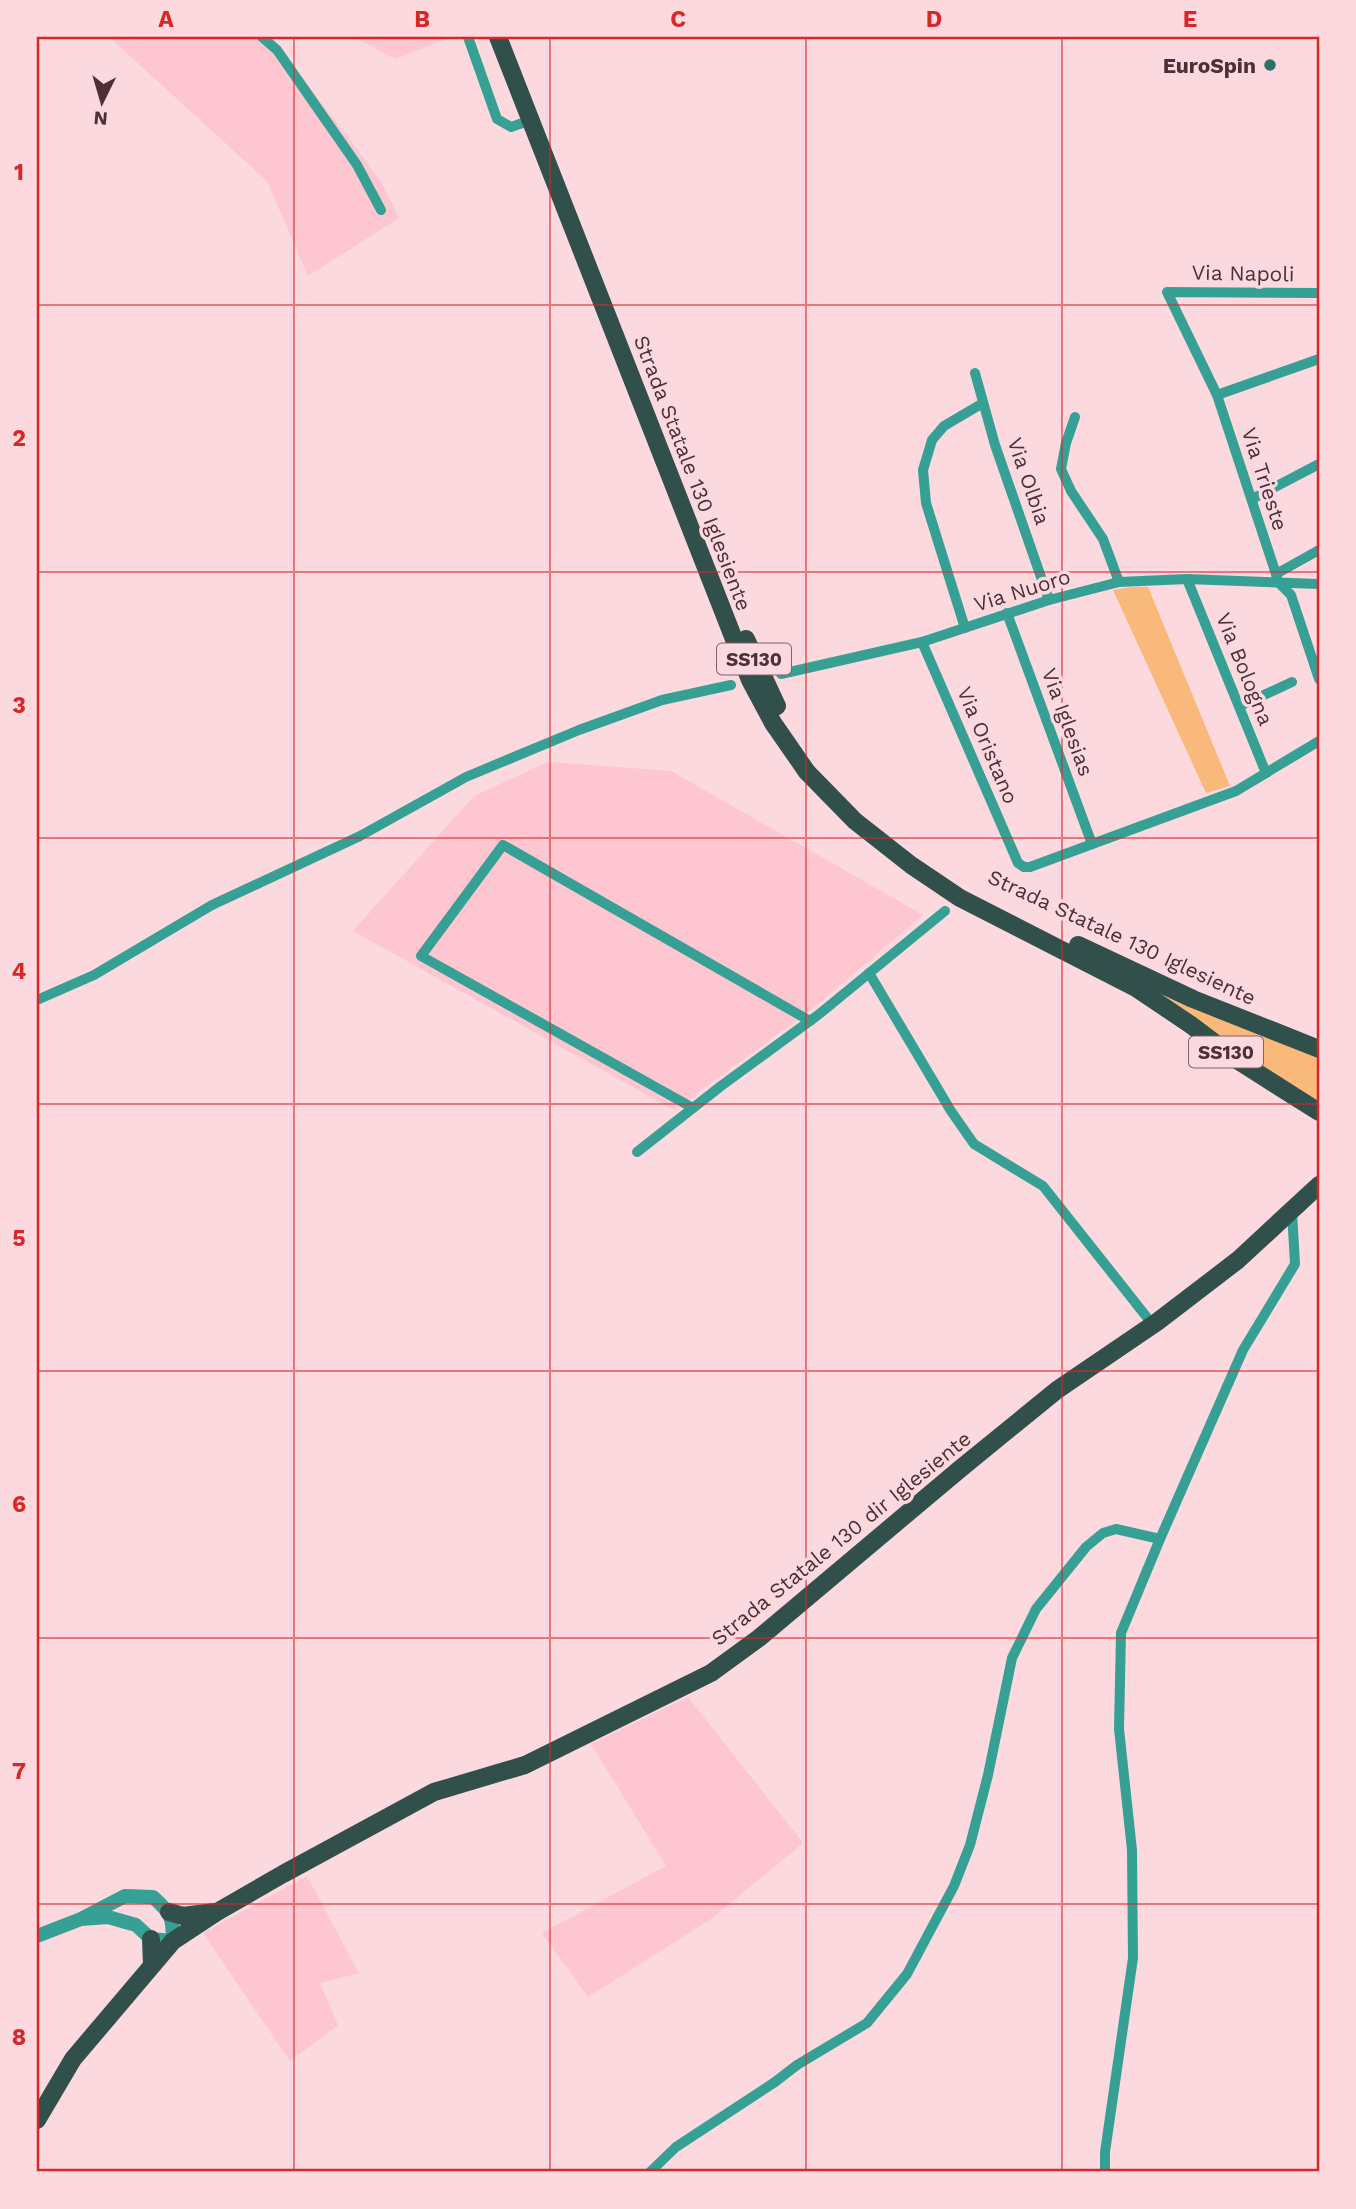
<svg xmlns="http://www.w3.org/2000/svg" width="1356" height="2209" font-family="'Work Sans',sans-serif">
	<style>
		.built { fill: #fdc6d0 }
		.green { fill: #f8b97b }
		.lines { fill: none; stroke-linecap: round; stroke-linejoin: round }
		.minor { stroke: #37a095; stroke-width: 10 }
		.tertiary { stroke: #37a095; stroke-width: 14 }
		.primary { stroke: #314f4b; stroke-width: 18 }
		.grid { fill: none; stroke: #d62828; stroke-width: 2; stroke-opacity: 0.55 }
		.poi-dot { fill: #297169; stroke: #fbd9df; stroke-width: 2.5 }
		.labels { text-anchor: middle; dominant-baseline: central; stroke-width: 7; stroke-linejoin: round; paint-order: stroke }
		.shield { fill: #fbd9df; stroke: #836169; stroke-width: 2 }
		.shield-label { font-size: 19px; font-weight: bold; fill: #4f2e36 }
		.poi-label { font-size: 21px; font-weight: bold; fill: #4f2e36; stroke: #fbd9df; text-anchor: end }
		.street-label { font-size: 21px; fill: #4f2e36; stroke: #fbd9df }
		.neatline { fill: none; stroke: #d62828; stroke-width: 2.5 }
		.grid-label { font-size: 23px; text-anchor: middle; font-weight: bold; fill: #d62828 }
	</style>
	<rect width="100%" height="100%" fill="#fbd9df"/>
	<!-- built -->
	<g class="built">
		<path d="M109,37H272L382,183L399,218L308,276L267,181Z"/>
		<path d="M354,37H452L395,59Z"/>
		<path d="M548,762L671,771L923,915L813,1008L674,1110L353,931L474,796Z"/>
		<path d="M688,1697L803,1843L711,1919L588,1997L542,1933L666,1866L591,1744Z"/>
		<path d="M307,1876L359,1973L320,1983L338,2025L290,2061L203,1933Z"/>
	</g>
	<!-- green -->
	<g class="green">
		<path d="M1131,587H1148L1230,786L1206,793L1113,590Z"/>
		<path d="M1142,983L1319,1055V1107Z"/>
	</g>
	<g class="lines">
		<!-- minor -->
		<g class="minor">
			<path d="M262,37L277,50L357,165L381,210"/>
			<path d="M468,37L497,119L511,127L531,120"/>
			<path d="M1319,293L1167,292L1217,395L1276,574L1278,582L1291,595L1319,679"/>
			<path d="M975,373L995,445L1049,600"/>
			<path d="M1217,395L1319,359"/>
			<path d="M1075,417L1066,443L1061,469L1071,491L1103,539L1119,582"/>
			<path d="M1252,499L1319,464"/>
			<path d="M1276,574L1319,550"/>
			<path d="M1187,579L1266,773"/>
			<path d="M1007,613L1092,844"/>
			<path d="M965,628L926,503L923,470L932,440L944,426L983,403"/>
			<path d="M922,642L1018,863L1024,867H1030L1236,791L1319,741"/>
			<path d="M781,674L922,642L1049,600L1119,582L1187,579L1319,584"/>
			<path d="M1240,706L1292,682"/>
			<path d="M869,973L951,1111L974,1144L1043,1186L1153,1325"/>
			<path d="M37,1000L94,975L212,905L360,836L466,777L579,730L662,700L731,685"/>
			<path d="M693,1108L421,956L503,845L810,1021"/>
			<path d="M637,1152L721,1086L818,1015L945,911"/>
			<path d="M650,2172L676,2147L775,2082L797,2065L867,2023L907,1974L954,1886L970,1845L988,1775L1012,1658L1036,1609L1086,1547L1103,1533L1116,1529L1160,1539"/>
			<path d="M1105,2172V2152L1133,1958L1132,1850L1119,1729L1121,1633L1160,1539L1243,1350L1295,1264L1292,1212"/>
		</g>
		<!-- tertiary -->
		<path class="tertiary" d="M37,1936L81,1919L125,1896L153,1897C171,1913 173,1917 173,1941L151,1939L136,1925L108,1917L81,1919"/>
		<!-- primary -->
		<g class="primary">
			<path d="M498,37L750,680L773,723L807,772L855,821L911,865L960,898L1136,988L1191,1025L1240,1062L1319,1112"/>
			<path d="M746,639L777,706"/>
			<path d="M1078,945L1193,999L1319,1049"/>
			<path d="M169,1912L183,1916L214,1912"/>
			<path d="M151,1939L152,1965"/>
			<path d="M37,2120L73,2059L173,1941L217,1912L283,1874L434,1792L525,1765L711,1673L759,1638L960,1469L1057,1390L1157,1322L1238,1260L1319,1185"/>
		</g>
	</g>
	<!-- grid -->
	<path class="grid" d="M294,37V2172M550,37V2172M806,37V2172M1062,37V2172M37,305H1319M37,572H1319M37,838H1319M37,1104H1319M37,1371H1319M37,1638H1319M37,1904H1319"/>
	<!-- markers -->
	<circle class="poi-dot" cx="1270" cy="65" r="7"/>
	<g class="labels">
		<!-- shield labels -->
		<g class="shield">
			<rect x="717" y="643.5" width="74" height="31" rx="5"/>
			<rect x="1189" y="1036.5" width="74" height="31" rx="5"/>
		</g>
		<g class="shield-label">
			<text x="754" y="659">SS130</text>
			<text x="1226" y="1052">SS130</text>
		</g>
		<!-- poi labels -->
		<g class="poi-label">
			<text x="1256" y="65">EuroSpin</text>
		</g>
		<!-- street labels -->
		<g class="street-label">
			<text transform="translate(1243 273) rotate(1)">Via Napoli</text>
			<text transform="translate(693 473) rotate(69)">Strada Statale 130 Iglesiente</text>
			<text transform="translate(1265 479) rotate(72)">Via Trieste</text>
			<text transform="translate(1029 481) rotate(71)">Via Olbia</text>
			<text transform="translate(1022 590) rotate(-17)">Via Nuoro</text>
			<text transform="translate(1245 669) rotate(68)">Via Bologna</text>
			<text transform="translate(1068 722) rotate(70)">Via Iglesias</text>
			<text transform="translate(988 745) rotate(67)">Via Oristano</text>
			<text transform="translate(1122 937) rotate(25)">Strada Statale 130 Iglesiente</text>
			<text transform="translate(841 1538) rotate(-39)">Strada Statale 130 dir Iglesiente</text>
		</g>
	</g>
	<!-- border -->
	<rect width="1356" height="2209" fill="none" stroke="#fbd9df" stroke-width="77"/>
	<!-- north arrow -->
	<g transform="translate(102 102) rotate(185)" stroke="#fbd9df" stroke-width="5" paint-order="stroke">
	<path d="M0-5L12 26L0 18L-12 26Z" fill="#4f2e36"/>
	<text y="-10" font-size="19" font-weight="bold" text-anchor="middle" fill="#4f2e36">N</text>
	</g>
	<rect x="38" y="38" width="1280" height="2132" class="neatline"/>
	<g class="grid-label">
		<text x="166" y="27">A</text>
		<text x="422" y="27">B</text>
		<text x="678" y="27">C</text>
		<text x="934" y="27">D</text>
		<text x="1190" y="27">E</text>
		<text x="19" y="180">1</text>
		<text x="19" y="446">2</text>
		<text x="19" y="713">3</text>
		<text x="19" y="979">4</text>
		<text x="19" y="1246">5</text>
		<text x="19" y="1512">6</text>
		<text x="19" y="1779">7</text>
		<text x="19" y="2045">8</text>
	</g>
</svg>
